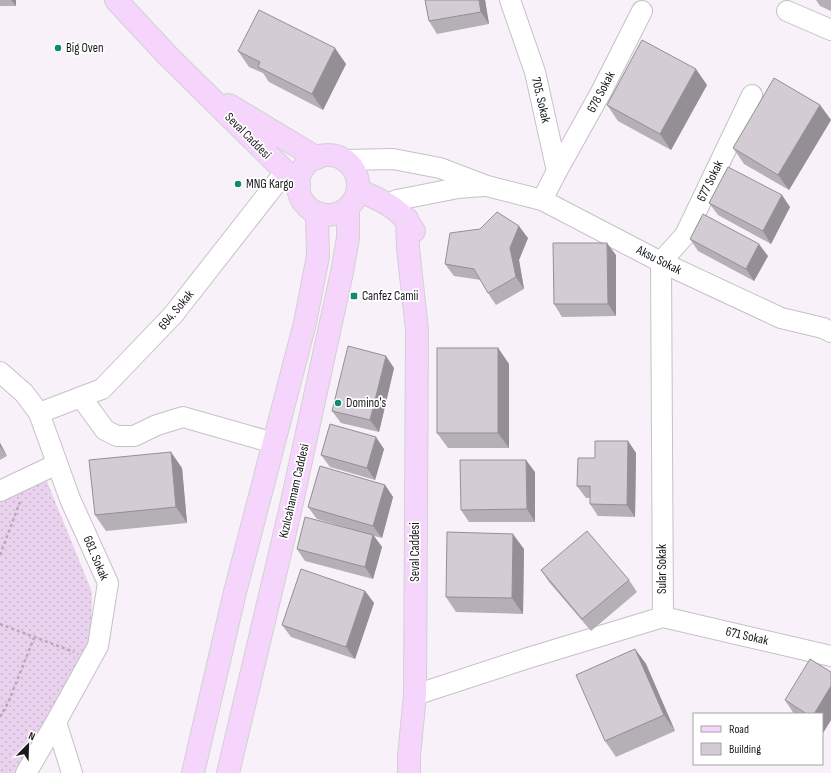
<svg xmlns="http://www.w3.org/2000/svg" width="831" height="773" font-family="'Sofia Sans Condensed',sans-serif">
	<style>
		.grass { fill: url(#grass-dots) }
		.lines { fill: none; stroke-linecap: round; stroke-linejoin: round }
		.minor-casing { stroke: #c6c0c8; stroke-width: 22 }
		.major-casing { stroke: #d1d1d2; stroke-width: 24 }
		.path { stroke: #b2adb3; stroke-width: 2.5; stroke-dasharray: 3 3; stroke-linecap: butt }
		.minor { stroke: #fff; stroke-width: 20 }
		.major { stroke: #f6d5fd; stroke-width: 22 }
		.wall { fill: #b5afb6 }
		.shaded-wall { fill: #948f94 }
		.building { fill: #d3ccd4; stroke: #948f94 }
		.poi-dot { fill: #118b6d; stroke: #fff; stroke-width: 1.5 }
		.labels { text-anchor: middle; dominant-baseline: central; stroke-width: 3.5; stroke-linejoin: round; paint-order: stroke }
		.poi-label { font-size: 13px; fill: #1b191c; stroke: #fff; text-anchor: start }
		.street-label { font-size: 13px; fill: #1b191c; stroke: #fff }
	</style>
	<defs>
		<pattern id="grass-dots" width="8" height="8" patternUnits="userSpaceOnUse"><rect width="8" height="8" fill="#e8d2ed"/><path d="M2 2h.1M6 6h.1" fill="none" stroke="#c6b4cb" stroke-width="1.8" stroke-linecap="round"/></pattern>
	</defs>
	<rect width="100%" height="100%" fill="#f8f1f9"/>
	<!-- grass -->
	<path class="grass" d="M46,479L92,592L91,644L14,773H0V501Z"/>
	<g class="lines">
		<!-- minor casing -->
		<g class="minor-casing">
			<g id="minor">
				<path d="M510,0L535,72L557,171L542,200"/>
				<path d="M787,11L831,30"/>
				<path d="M344,160L393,159L440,168L487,186L542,200L661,262L781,318L823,328L831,332"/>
				<path d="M557,171L601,92L642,11"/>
				<path d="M389,204L397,200L458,188L483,186"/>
				<path d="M661,262L663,617"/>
				<path d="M661,262L685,235L752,95"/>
				<path d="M0,372L24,393L39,413L70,499L108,583L98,646L56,722L26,773"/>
				<path d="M81,397L105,430L117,436H134L157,425L183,417L274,443"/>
				<path d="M39,413L102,389L173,315L285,172"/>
				<path d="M0,491L57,464"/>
				<path d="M415,695L528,658L663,617L831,656"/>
				<path d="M56,722L72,773"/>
			</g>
		</g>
		<!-- major casing -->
		<g class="major-casing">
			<g id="major">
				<path d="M116,0L168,56L299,185"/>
				<path d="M229,105L317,158"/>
				<circle cx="328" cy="185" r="30"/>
				<path d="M358,190C382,201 400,207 414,231"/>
				<path d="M407,219L408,248L417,330L415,695L409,756V773"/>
				<path d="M193,773L235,592L305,323L318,256L317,213"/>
				<path d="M228,773L290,511L342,272L348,238V208"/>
			</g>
		</g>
		<!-- path -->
		<g class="path">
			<path d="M0,555L20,502"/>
			<path d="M0,624L74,652"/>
			<path d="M0,717L8,703L34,638"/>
		</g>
		<!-- minor -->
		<use href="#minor" class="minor"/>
		<!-- major -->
		<use href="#major" class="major"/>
	</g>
	<!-- wall -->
	<g class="wall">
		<rect x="0" y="0" width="16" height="6"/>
		<path d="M425,0H485L489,24L437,34L429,21Z"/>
		<path d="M816,0H831V11L820,6Z"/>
		<path d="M238,51L346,64L323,110L269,82L263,73L249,67Z"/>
		<path d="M707,85L671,150L618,121L607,105Z"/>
		<path d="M820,105L831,120L789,190L744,164L733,148Z"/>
		<path d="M709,203L790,207L771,244L718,215Z"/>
		<path d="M480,229L528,238L519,260L524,289L496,305L488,293L481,280L454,276L445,264Z"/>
		<path d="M690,239L768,256L754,281L698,251Z"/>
		<path d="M616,255V316L562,317L554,304Z"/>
		<path d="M498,348L509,364V448H448L437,433Z"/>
		<path d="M394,368L379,432L341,423L332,411Z"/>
		<path d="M628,441L636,453L635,517L598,516L590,504V498H586L577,486Z"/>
		<path d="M0,443L7,456L0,460Z"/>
		<path d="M384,449L375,480L330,467L321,455Z"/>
		<path d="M182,468L187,523L106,531L95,515Z"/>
		<path d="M535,472V522H469L461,510Z"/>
		<path d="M385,485L393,497L382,538L374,536L382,547L373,579L305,561L297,549L354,530L317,519L308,507Z"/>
		<path d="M524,549L523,614L456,612L446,597Z"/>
		<path d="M541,570L629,580L637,592L591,631L549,582Z"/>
		<path d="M365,591L374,603L355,659L291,637L282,625Z"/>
		<path d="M635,649L646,664L675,731L616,757L605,741Z"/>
		<path d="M831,672V720L823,733L822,732V714H794L785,700Z"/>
	</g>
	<!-- shaded-wall -->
	<g class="shaded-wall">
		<path d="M11,0H16V6Z"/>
		<path d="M479,0H485L489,24L481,12Z"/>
		<path d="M335,48L346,64L323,110L312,94Z"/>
		<path d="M696,69L707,85L671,150L660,134Z"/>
		<path d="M820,105L831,120L789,190L778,175Z"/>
		<path d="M782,195L790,207L771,244L763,231Z"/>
		<path d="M519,226L528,238L519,260L524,289L516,277L510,248Z"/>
		<path d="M607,243L616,255V316L608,304Z"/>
		<path d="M759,244L768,256L754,281L746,269Z"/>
		<path d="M498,348L509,364V448L498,433Z"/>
		<path d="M386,356L394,368L379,432L370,420Z"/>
		<path d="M376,437L384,449L375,480L367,468Z"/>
		<path d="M628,441L636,453L635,517L627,505Z"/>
		<path d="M0,443L7,456L0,446Z"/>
		<path d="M171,452L182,468L187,523L176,507Z"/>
		<path d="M526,460L535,472V522L527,509Z"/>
		<path d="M385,485L393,497L382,538L373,526Z"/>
		<path d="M513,534L524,549L523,614L512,598Z"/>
		<path d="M373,535L382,547L373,579L365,567Z"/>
		<path d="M365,591L374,603L355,659L346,647Z"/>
		<path d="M635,649L646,664L675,731L664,715Z"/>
		<path d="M831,686V720L823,733L822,731V714H814Z"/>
	</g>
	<!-- building -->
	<g class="building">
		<path d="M425,0H479L481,12L429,21Z"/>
		<path d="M259,10L335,48L312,94L258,67L260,62L238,51Z"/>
		<path d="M642,40L696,69L660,134L607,105Z"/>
		<path d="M774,78L820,105L778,175L733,148Z"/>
		<path d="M728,167L782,195L763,231L709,203Z"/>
		<path d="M497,212L519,226L510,248L516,277L488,293L474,269L445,264L450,233L480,229Z"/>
		<path d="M703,214L759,244L746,269L690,239Z"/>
		<path d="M553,243H607L608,304H554Z"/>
		<path d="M348,346L386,356L370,420L332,411Z"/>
		<rect x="437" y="348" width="61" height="85"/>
		<path d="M330,424L376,437L367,468L321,455Z"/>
		<path d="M595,441H628L627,505L590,504V486H577L578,458H595Z"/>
		<path d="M171,452L176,507L95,515L89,460Z"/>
		<path d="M460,460H526L527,509L461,510Z"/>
		<path d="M320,466L385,485L373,526L308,507Z"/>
		<path d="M305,517L373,535L365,567L297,549Z"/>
		<path d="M587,531L629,580L582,619L541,570Z"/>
		<path d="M447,532L513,534L512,598L446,597Z"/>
		<path d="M301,569L365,591L346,647L282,625Z"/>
		<path d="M635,649L664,715L605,741L576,675Z"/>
		<path d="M810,659L831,672V686L814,714H807L785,700Z"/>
	</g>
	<!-- markers -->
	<g class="poi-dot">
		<circle cx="58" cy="48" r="4"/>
		<circle cx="238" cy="184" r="4"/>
		<rect x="350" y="292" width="8" height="8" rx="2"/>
		<circle cx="338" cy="403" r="4"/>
	</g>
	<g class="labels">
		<!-- poi labels -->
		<g class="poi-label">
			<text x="66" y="48">Big Oven</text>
			<text x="246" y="184">MNG Kargo</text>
			<text x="362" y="296">Canfez Camii</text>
			<text x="346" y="403">Domino's</text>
		</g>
		<!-- street labels -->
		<g class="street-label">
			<text transform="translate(601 92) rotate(-62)">678 Sokak</text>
			<text transform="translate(541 100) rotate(77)">705. Sokak</text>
			<text transform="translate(248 136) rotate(45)">Seval Caddesi</text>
			<text transform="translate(710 181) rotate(-64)">677 Sokak</text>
			<text transform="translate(659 260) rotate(27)">Aksu Sokak</text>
			<text transform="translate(176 310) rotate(-50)">694. Sokak</text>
			<text transform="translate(294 491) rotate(-77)">Kızılcahamam Caddesi</text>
			<text transform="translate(415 552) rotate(-90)">Seval Caddesi</text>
			<text transform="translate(96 558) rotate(67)">681. Sokak</text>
			<text transform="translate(662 569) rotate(-90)">Sular Sokak</text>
			<text transform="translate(747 636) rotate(13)">671 Sokak</text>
		</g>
	</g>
	<!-- legend -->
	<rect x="693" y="713" width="130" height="52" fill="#ffffff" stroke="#a4a3a4"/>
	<rect x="701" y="726" width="20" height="6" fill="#f6d5fd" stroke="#a4a3a4"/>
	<text x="729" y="733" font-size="12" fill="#1b191c">Road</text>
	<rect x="701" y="743" width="20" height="12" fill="#d3ccd4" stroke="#a4a3a4"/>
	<text x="729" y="753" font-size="12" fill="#1b191c">Building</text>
	<!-- north arrow -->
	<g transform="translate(28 745) rotate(23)" stroke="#ffffff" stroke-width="3" paint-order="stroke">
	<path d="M0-3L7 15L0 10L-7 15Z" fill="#1b191c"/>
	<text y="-6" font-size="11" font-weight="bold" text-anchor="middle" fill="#1b191c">N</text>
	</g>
</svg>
